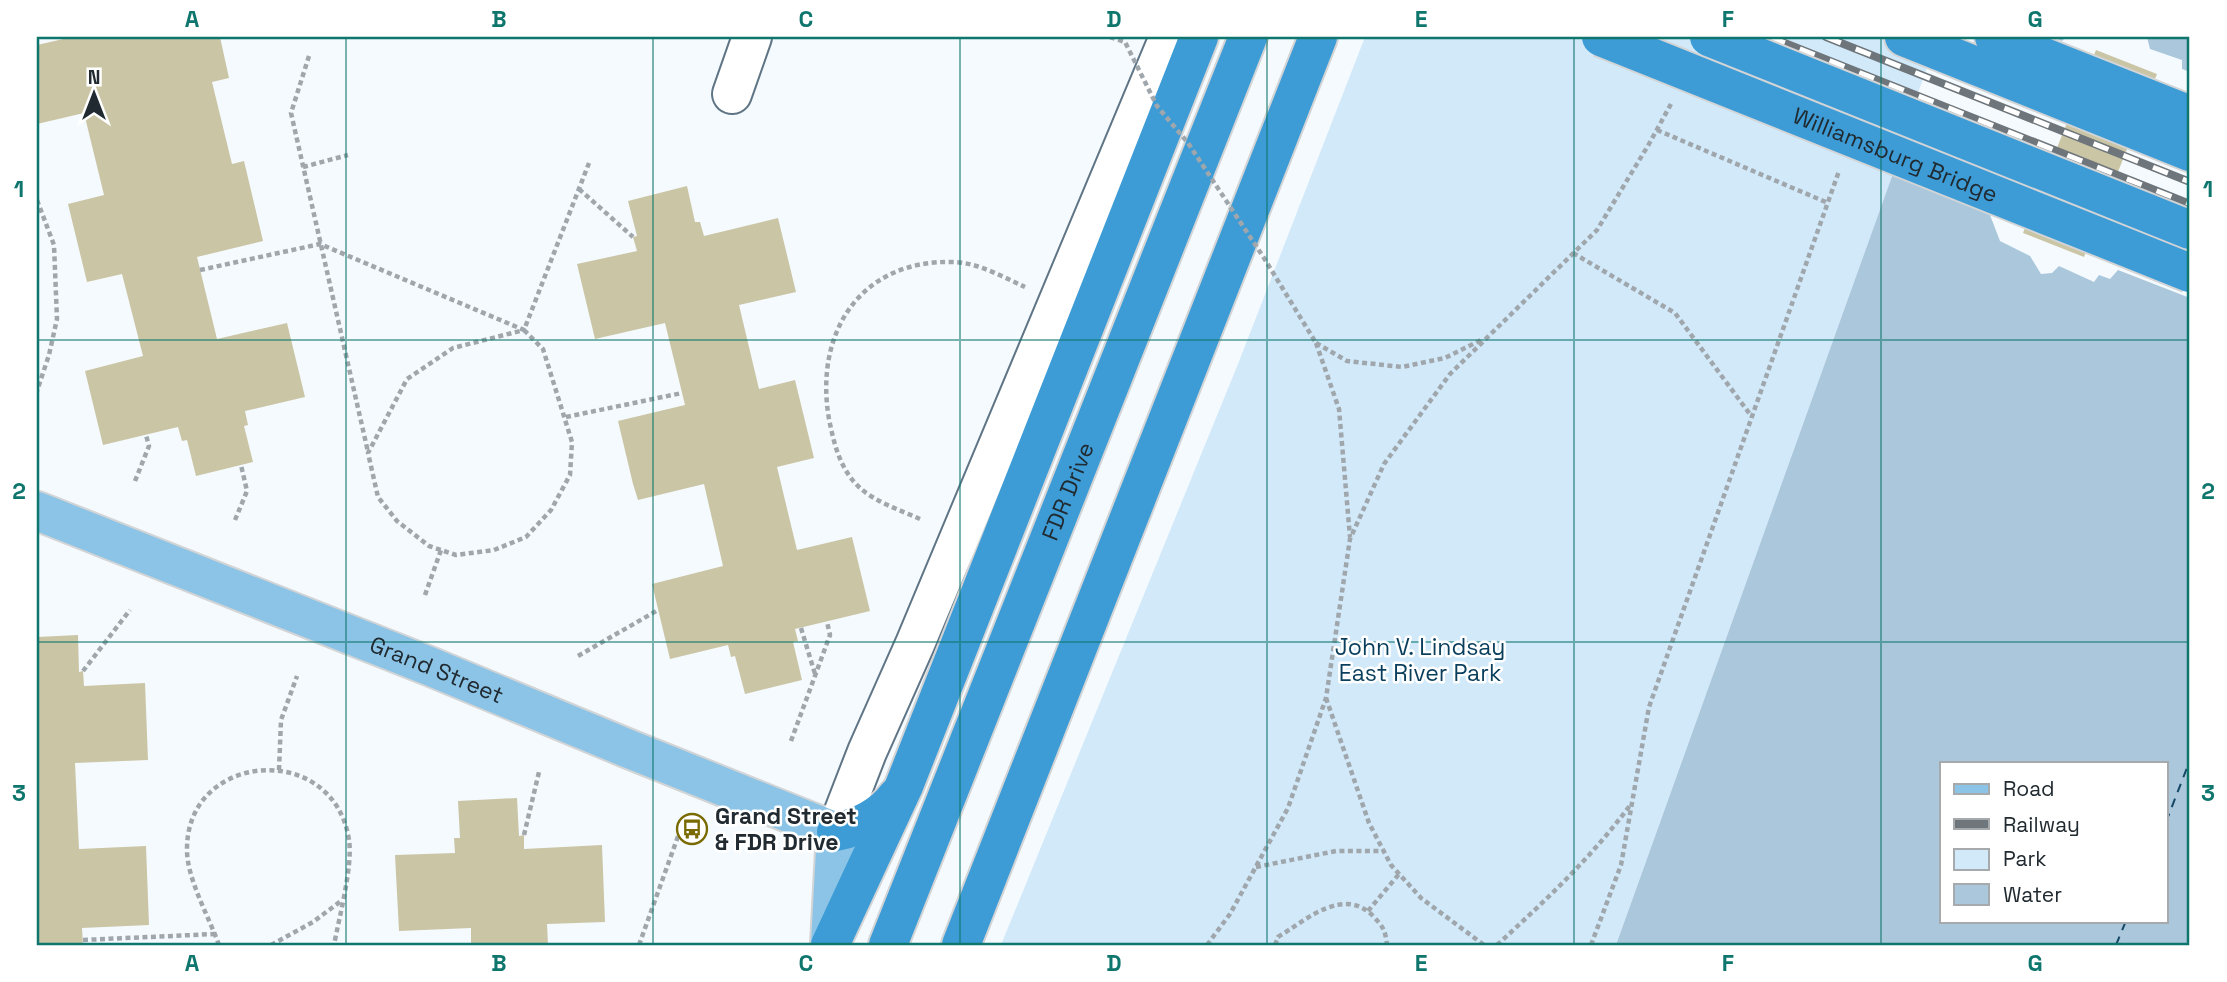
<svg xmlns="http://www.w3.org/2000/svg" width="2227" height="982" font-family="'Space Grotesk',sans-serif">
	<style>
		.green { fill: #d2e9fa }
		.water { fill: #aac7dc; fill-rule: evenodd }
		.pier { fill: #f5fafe }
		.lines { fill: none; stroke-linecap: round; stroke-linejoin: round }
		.ferry { stroke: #164866; stroke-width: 2; stroke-dasharray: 9 7; stroke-linecap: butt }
		.building { fill: #cac5a5 }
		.minor-casing { stroke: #5f7585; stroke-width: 42 }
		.major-casing { stroke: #d2d4d6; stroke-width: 42 }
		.highway-casing { stroke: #d2d4d6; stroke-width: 42 }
		.path { stroke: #a0a7ac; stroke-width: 4.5; stroke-dasharray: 5 3.5; stroke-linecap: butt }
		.minor { stroke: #fff; stroke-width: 38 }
		.major { stroke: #8bc4e6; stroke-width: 38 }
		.highway { stroke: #3d9cd6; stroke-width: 38 }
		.rail-casing { stroke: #6e767b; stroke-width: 8 }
		.rail { stroke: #fff; stroke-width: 5; stroke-dasharray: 16; stroke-linecap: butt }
		.highway-bridge-casing { stroke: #d2d4d6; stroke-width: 42; stroke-linecap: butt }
		.path-bridge { stroke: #a0a7ac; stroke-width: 4.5; stroke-dasharray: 5 3.5; stroke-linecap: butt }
		.highway-bridge { stroke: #3d9cd6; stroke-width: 38 }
		.grid { fill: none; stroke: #0f766e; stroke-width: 2; stroke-opacity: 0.55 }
		.labels { text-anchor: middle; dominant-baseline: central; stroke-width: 5; stroke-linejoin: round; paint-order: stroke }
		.street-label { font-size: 23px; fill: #202a30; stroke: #fff }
		.park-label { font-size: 23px; fill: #093e5c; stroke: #fff }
		.poi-label { font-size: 23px; font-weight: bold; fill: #202a30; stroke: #fff; text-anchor: start }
		.neatline { fill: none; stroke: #0f766e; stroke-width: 2.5 }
		.grid-label { font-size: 23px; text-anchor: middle; font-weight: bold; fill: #0f766e }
	</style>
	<rect width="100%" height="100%" fill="#f5fafe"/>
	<!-- green -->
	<path class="green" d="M1365,37H1942L1616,945H1001L1238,364Z"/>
	<!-- water -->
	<path class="water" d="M1942,37H2190V945H1616ZM1942,763H2166V921H1942Z"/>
	<!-- pier -->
	<path class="pier" d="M1938,37H2052L2062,41L2066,37H2147L2150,49L2182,60V69L2190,72V298L2118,270L2110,279L2099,275L2094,282L2059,266L2052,273L2041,274L2030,256L2000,241L1990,215L1889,174Z"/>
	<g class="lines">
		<!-- ferry -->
		<g class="ferry">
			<path d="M2166,822L2190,760"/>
			<path d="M2116,945L2126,921"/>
		</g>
	</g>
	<!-- building -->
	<g class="building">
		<path d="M72,37H220L229,78L212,82L232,164L244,161L263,241L197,257L217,339L287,323L305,397L245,411L248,425L244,426L253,462L196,476L187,440L182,441L178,427L103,445L85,371L143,356L122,274L87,282L68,204L104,195L84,113L37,124V45Z"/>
		<path d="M2096,50L2157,74L2084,257L2023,233Z"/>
		<path d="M687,186L695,222H700L704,236L778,218L796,292L739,305L759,389L795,380L814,458L777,467L797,550L852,537L870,611L795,629L798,641L793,642L802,680L745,694L735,656L731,657L728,645L670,659L652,584L723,566L704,484L638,500L633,484L618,421L685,405L665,323L595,339L577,264L637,251L633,237L637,236L628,201Z"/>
		<path d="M78,635L79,672L83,671L84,686L145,683L148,760L75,763L79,849L146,846L149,925L82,928L83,945H37V637Z"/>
		<path d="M517,798L519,836L524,835V849L602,845L605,922L547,924L548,945H471V928L399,931L395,855L455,853L454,838H460L458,801Z"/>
	</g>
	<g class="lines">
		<!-- minor casing -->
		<g class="minor-casing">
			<g id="minor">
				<path d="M732,94L752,37"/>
				<path d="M836,832L867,752L915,644L1169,37"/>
			</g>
		</g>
		<!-- major casing -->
		<g class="major-casing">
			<g id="major">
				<path id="s1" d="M37,511L429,666L629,749L836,832L830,944"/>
			</g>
		</g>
		<!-- highway casing -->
		<g class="highway-casing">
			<g id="highway">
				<path d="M1904,37L2190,152"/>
				<path d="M1994,37L2190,115"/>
				<path d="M836,832C860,827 882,816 897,796"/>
				<path d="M830,945L904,786L1199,37"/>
				<path id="s2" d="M888,945L1248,37"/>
				<path d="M961,945L1318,37"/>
			</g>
		</g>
		<!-- path -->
		<g class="path">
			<path d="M309,56L291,113L368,452"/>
			<path d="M1657,130L1828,203"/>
			<path d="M303,167L348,155"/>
			<path d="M579,189L633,237"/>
			<path d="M37,200L54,245L57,319L49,355L37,391"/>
			<path d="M1573,253L1675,313L1752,417"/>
			<path d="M200,270L320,244L524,330L589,163"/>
			<path d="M524,330L543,349L572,442L570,475L551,510L526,537L494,550L456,555L429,546L397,521L378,497L368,453L407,379L453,348Z"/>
			<path d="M1316,343L1339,409L1350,537"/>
			<path d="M1316,343L1347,361L1402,367L1445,358L1483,339"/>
			<path d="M566,417L682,393"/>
			<path d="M135,481L149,446L146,435"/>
			<path d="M920,519C900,510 875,502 859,487C840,469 834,444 829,419C814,333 860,259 954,262C979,263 1003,277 1025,287"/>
			<path d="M235,520L247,491L241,465"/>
			<path d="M425,595L441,550"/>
			<path d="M801,628L815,674"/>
			<path d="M578,656L658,610"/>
			<path d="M83,671L130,610"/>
			<path d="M1326,698L1369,823L1391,865L1421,898L1484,945"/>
			<path d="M791,741L830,635L827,622"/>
			<path d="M279,770L281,720L297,676"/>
			<path d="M524,835L539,772"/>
			<path d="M1256,867L1336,851H1383"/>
			<path d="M1368,911L1399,874"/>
			<path d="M83,940L215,934"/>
			<path d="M219,945C209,917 187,879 187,850C186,751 334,740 349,840C353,866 339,918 334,945"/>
			<path d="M271,945L313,922L341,901"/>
			<path d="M639,945L681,828"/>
			<path d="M1207,945L1230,914L1288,808L1326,698L1350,539L1384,464L1450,374L1597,230L1649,144L1671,104"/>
			<path d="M1275,945L1278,937C1306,920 1344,885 1374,917C1384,928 1385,930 1387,945"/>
			<path d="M1497,945C1545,901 1592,857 1631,804"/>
			<path d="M1591,945L1621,865L1649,707L1839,171"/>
		</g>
		<!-- minor -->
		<use href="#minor" class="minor"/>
		<!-- major -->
		<use href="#major" class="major"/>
		<!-- highway -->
		<use href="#highway" class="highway"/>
		<!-- rail casing -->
		<g class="rail-casing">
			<g id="rail">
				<path d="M1770,37L2190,204"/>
				<path d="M1826,37L2190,182"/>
			</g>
		</g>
		<!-- rail -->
		<use href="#rail" class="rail"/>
		<!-- highway-bridge casing -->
		<g class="highway-bridge-casing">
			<g id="highway-bridge">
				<path id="s3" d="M1601,37L2190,273"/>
				<path d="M1709,37L2190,230"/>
			</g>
		</g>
		<!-- path-bridge -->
		<path class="path-bridge" d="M1110,37L1125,42L1157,106L1188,143L1264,258L1316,343"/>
		<!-- highway-bridge -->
		<use href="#highway-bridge" class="highway-bridge"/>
	</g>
	<!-- grid -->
	<path class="grid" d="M346,37V945M653,37V945M960,37V945M1267,37V945M1574,37V945M1881,37V945M37,340H2190M37,642H2190"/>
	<!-- icons -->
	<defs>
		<g id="bus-ring" transform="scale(1.575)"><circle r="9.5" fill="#fff" stroke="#796a01" stroke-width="1.5"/><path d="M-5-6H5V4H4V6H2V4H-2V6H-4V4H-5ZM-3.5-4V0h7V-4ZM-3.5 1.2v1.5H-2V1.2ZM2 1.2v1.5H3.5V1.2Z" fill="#796a01"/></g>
	</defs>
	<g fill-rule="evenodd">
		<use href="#bus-ring" x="692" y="829"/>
	</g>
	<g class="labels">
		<!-- street labels -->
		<g class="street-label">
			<text stroke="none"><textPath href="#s3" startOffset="317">Williamsburg Bridge</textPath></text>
			<text stroke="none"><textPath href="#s2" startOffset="488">FDR Drive</textPath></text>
			<text stroke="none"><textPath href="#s1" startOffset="430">Grand Street</textPath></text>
		</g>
		<!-- park labels -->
		<g class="park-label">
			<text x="1420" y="647">John V. Lindsay<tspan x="1420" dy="26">East River Park</tspan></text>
		</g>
		<!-- poi labels -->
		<g class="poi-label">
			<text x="715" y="816">Grand Street<tspan x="715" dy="26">&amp; FDR Drive</tspan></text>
		</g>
	</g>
	<!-- border -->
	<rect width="2227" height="982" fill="none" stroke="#ffffff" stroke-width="77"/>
	<!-- legend -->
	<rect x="1940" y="762" width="228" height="161" fill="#ffffff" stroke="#a6aaac" stroke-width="2"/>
	<rect x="1954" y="784" width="35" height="10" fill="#8bc4e6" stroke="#a6aaac" stroke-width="2"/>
	<text x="2003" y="796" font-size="21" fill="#202a30">Road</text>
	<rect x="1954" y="819" width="35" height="10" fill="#6e767b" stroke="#a6aaac" stroke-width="2"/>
	<text x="2003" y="832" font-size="21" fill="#202a30">Railway</text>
	<rect x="1954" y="849" width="35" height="21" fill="#d2e9fa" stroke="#a6aaac" stroke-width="2"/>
	<text x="2003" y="866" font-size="21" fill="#202a30">Park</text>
	<rect x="1954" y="884" width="35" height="21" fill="#aac7dc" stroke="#a6aaac" stroke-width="2"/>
	<text x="2003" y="902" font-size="21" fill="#202a30">Water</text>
	<!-- north arrow -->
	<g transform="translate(94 94)" stroke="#ffffff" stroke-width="5" paint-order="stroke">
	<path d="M0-5L12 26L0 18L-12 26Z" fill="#202a30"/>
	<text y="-10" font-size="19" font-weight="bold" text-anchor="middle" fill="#202a30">N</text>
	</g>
	<rect x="38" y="38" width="2150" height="906" class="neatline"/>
	<g class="grid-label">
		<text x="192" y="27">A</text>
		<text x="499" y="27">B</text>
		<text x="806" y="27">C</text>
		<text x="1114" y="27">D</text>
		<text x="1421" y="27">E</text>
		<text x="1728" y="27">F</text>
		<text x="2035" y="27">G</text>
		<text x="19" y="197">1</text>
		<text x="2208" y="197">1</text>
		<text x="19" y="499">2</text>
		<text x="2208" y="499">2</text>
		<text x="19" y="801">3</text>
		<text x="2208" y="801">3</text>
		<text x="192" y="971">A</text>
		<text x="499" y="971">B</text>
		<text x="806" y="971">C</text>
		<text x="1114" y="971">D</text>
		<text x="1421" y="971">E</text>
		<text x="1728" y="971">F</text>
		<text x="2035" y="971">G</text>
	</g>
</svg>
